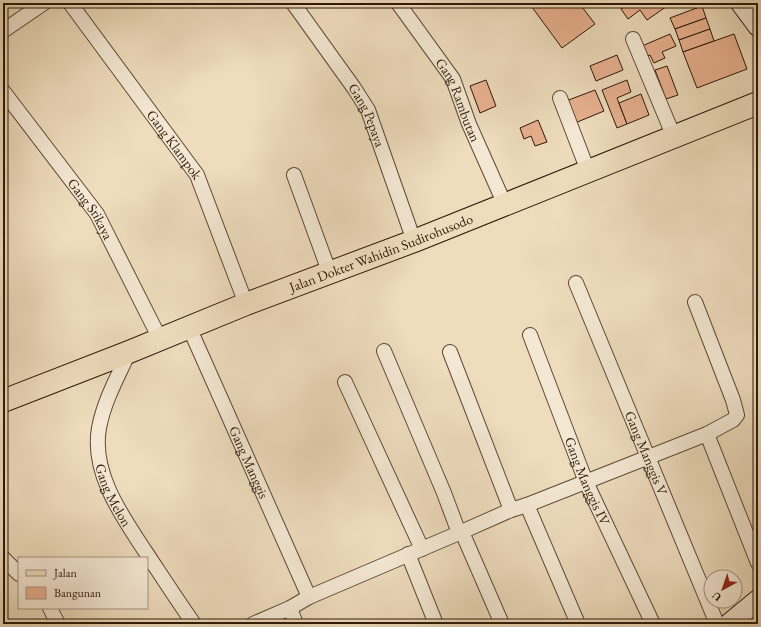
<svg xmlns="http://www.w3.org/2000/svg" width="761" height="627" font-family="'EB Garamond',serif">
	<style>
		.building { fill: #e8b190; stroke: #2c1807 }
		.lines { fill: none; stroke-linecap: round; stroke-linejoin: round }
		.street-casing { stroke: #5c4934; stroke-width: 16 }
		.secondary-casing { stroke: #2c1807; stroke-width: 22 }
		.primary-casing { stroke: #2c1807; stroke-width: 24 }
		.street { stroke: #f4e8d4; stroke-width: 14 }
		.secondary { stroke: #f4e8d4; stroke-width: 20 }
		.primary { stroke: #eedcbd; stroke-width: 22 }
		.labels { text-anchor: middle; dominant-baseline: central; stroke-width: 3; stroke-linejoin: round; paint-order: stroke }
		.street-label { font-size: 14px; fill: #2c1807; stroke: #f4e8d4 }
	</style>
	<rect width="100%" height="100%" fill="#eedcbd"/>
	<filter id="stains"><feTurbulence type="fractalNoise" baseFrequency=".005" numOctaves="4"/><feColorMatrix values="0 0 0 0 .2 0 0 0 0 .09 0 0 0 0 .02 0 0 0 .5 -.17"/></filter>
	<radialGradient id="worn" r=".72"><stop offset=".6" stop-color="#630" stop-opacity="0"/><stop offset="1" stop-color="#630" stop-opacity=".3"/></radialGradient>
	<!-- building -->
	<g class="building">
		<path d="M529,3H579L595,24L562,48Z"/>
		<path d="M629,3H669L670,4L647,20L640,10L628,19L621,9Z"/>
		<path d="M702,6L706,18L675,29L670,18Z"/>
		<path d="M706,18L710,29L679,40L675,29Z"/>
		<path d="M710,29L714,41L683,52L679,40Z"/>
		<path d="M670,34L676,46L662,52L665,58L654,63L650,55L647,56L642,46Z"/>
		<path d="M734,34L747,69L697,88L683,52Z"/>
		<path d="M617,55L623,70L596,81L590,66Z"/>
		<path d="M667,66L678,95L666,99L655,70Z"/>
		<path d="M486,80L496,106L480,113L470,86Z"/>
		<path d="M627,80L631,92L617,98L627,124L617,128L602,90Z"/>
		<path d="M595,90L604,111L575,123L566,101Z"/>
		<path d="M641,94L649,115L627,124L619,103Z"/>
		<path d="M538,120L547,142L535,146L531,136L524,139L520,128Z"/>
	</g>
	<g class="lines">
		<!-- street casing -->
		<g class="street-casing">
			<g id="street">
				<path id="s1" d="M70,3L197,175L246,304"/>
				<path id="s2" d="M293,3L354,88L368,110L414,241"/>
				<path id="s3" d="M398,3L453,79L469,124L505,205"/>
				<path d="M3,31L44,3"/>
				<path d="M633,39L674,137"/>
				<path id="s4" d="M3,91L97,214L160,339"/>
				<path d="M560,98L588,171"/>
				<path d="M294,175L330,274"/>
				<path id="s5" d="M576,283L717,624"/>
				<path id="s6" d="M189,327L309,597"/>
				<path id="s7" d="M530,335L586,482L653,624"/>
				<path d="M384,351L444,493L459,533"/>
				<path id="s8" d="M129,352C118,376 104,401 99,428C91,473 122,516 145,551C161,575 177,600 194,624"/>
				<path d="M450,352L511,510"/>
				<path d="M345,382L422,549"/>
				<path d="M707,434L758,563"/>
				<path d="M527,505L578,624"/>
				<path d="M462,532L502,624"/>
				<path d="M408,554L436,624"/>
				<path d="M3,558L19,574"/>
				<path d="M50,608L58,624"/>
				<path d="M290,608L296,624"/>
				<path d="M253,624L290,608L309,597L459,533L511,510L527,505L707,434L733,420L737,415L733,400L695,302"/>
			</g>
		</g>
		<!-- secondary casing -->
		<g class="secondary-casing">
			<g id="secondary">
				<path d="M741,3L758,26"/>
				<path d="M729,624L758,600"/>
			</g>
		</g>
		<!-- primary casing -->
		<g class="primary-casing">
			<g id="primary">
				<path id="s9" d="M3,401L129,352L246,304L414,241L758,103"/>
			</g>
		</g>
		<!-- street -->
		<use href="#street" class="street"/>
		<!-- secondary -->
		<use href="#secondary" class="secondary"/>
		<!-- primary -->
		<use href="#primary" class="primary"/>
	</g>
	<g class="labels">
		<!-- street labels -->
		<g class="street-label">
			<text stroke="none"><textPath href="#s3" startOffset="115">Gang Rambutan</textPath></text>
			<text stroke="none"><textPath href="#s2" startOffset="135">Gang Pepaya</textPath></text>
			<text stroke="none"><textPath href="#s1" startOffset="176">Gang Klampok</textPath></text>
			<text stroke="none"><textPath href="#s4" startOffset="147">Gang Srikaya</textPath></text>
			<text stroke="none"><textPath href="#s9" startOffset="406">Jalan Dokter Wahidin Sudirohusodo</textPath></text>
			<text stroke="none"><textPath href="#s5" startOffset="184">Gang Manggis V</textPath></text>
			<text stroke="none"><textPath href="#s6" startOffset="148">Gang Manggis</textPath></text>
			<text stroke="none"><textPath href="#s7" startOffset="157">Gang Manggis IV</textPath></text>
			<text stroke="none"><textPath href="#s8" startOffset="152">Gang Melon</textPath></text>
		</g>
	</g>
	<!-- margin -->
	<rect width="761" height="627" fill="none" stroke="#eedcbd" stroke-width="16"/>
	<rect x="4" y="4" width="753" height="619" fill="none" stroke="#2c1807" stroke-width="2"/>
	<rect x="8" y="8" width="745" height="611" fill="none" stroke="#2c1807"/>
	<!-- legend -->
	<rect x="18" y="557" width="130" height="52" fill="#f4e8d4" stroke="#a49582"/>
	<rect x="26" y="570" width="20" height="6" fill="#eedcbd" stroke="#a49582"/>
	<text x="54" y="577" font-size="12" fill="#2c1807">Jalan</text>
	<rect x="26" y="587" width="20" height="12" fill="#e8b190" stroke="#a49582"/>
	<text x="54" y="597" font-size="12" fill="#2c1807">Bangunan</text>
	<!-- north arrow -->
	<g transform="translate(723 589) rotate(220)"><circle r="19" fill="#f4e8d4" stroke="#a49582"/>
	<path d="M0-3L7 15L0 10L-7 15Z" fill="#8f2418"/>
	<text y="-6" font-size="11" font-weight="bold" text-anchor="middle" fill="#2c1807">U</text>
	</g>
	<rect width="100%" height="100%" filter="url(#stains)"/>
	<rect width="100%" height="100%" fill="url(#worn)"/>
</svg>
